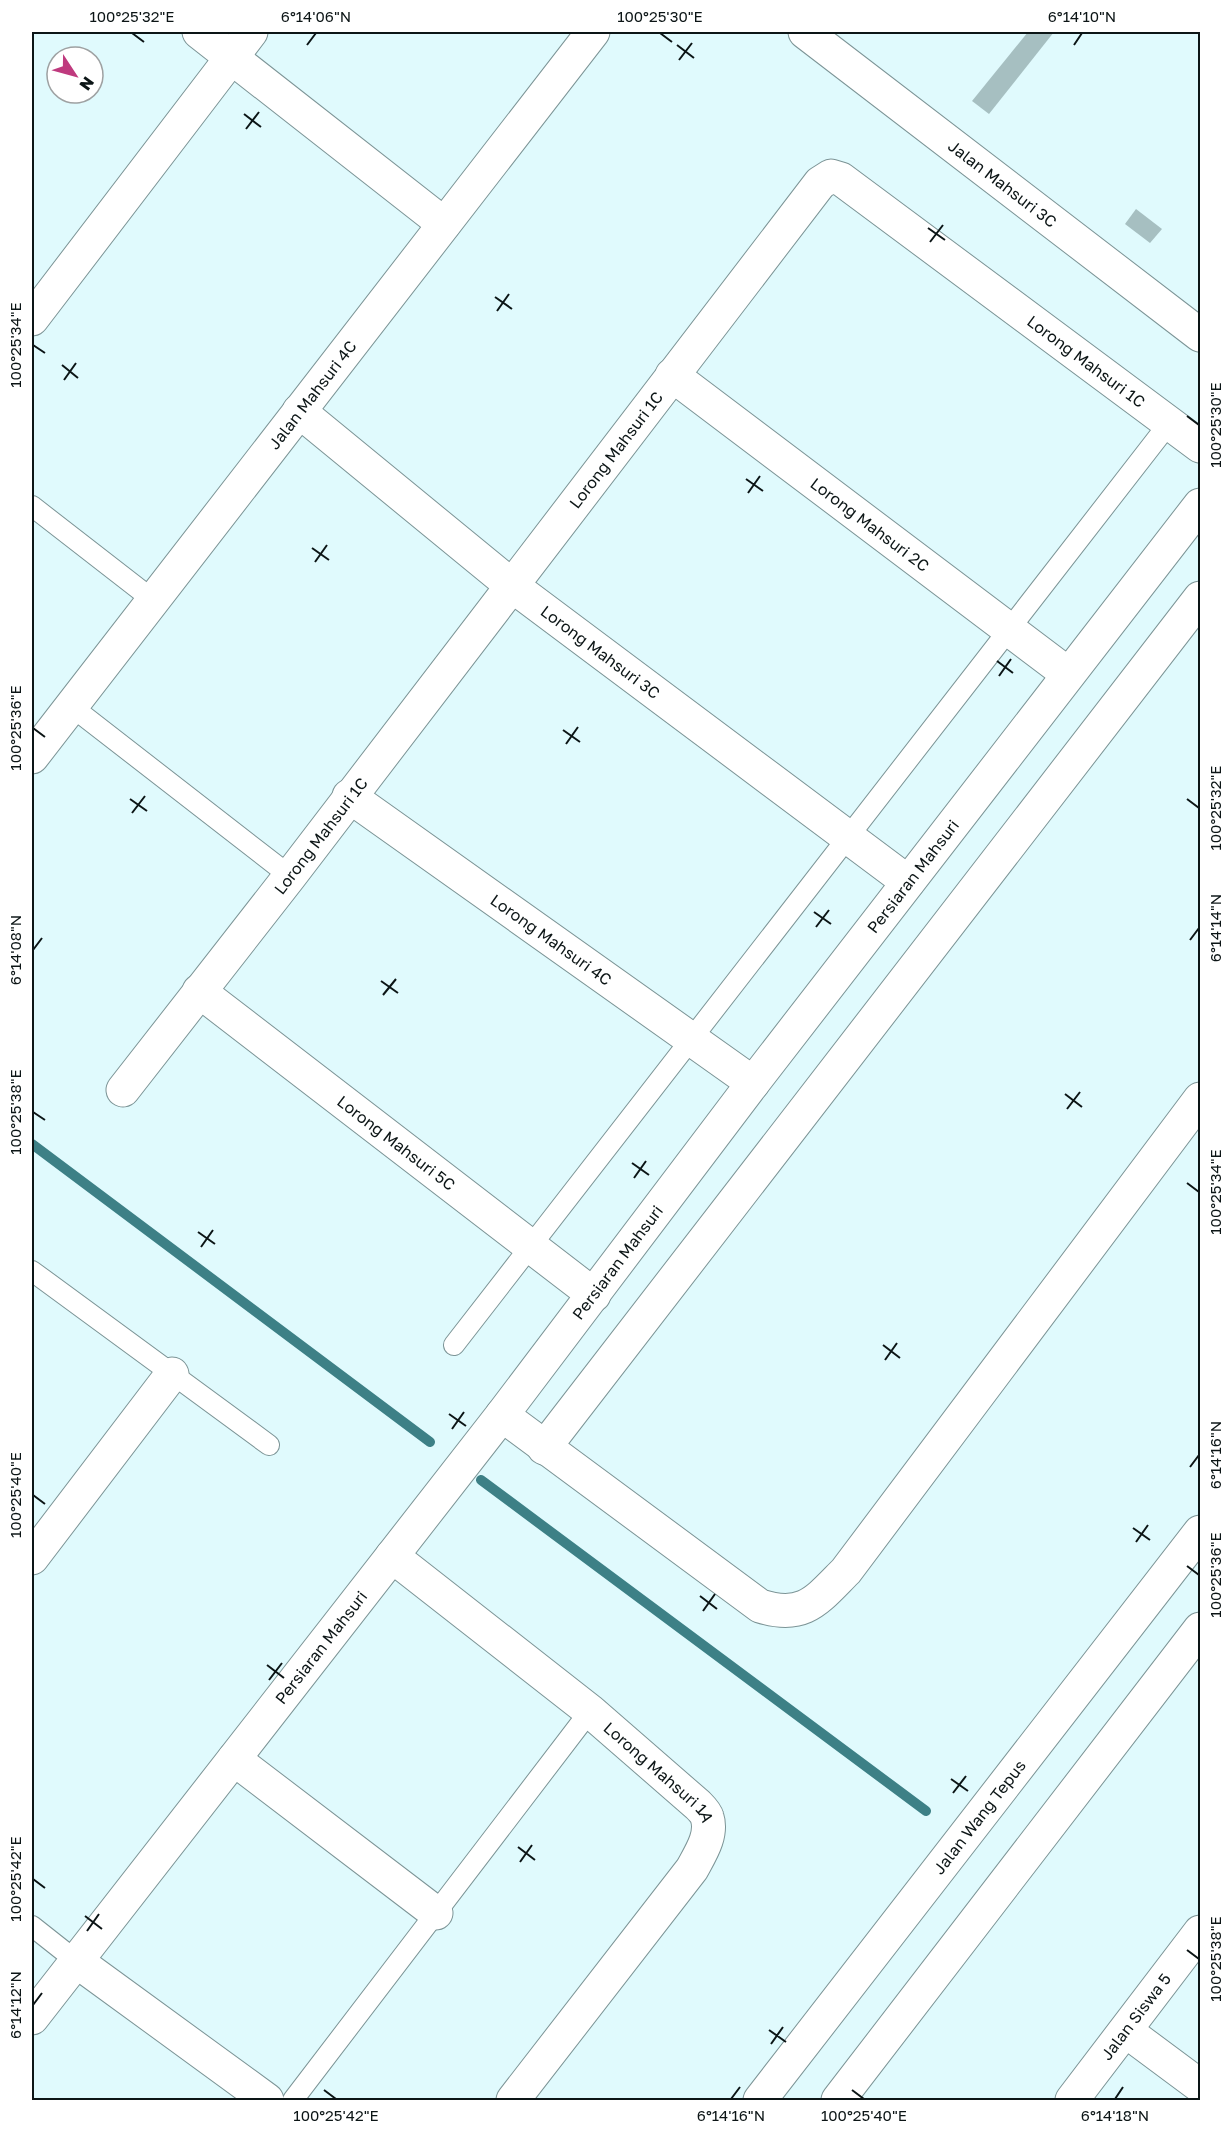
<svg xmlns="http://www.w3.org/2000/svg" width="1232" height="2132" font-family="'Golos Text',sans-serif">
	<style>
		.lines { fill: none; stroke-linecap: round; stroke-linejoin: round }
		.stream { stroke: #3d8086; stroke-width: 10 }
		.building { fill: #a6bfc1 }
		.service-casing { stroke: #7c9496; stroke-width: 22 }
		.minor-casing { stroke: #7c9496; stroke-width: 35 }
		.secondary-casing { stroke: #7c9496; stroke-width: 35 }
		.service { stroke: #fff; stroke-width: 20 }
		.minor { stroke: #fff; stroke-width: 33 }
		.secondary { stroke: #fff; stroke-width: 33 }
		.ticks { fill: none; stroke: #0c1516; stroke-width: 2 }
		.labels { text-anchor: middle; dominant-baseline: central; stroke-width: 5; stroke-linejoin: round; paint-order: stroke }
		.street-label { font-size: 16px; fill: #0c1516; stroke: #fff }
		.neatline { fill: none; stroke: #0c1516; stroke-width: 2 }
		.ticks-label { font-size: 15px; text-anchor: middle; fill: #0c1516 }
	</style>
	<rect width="100%" height="100%" fill="#e0fafd"/>
	<g class="lines">
		<!-- stream -->
		<g class="stream">
			<path d="M32,1144L430,1442"/>
			<path d="M481,1480L926,1811"/>
		</g>
	</g>
	<!-- building -->
	<g class="building">
		<path d="M1028,32H1054L989,114L972,101Z"/>
		<path d="M1136,209L1162,229L1150,243L1125,224Z"/>
	</g>
	<g class="lines">
		<!-- service casing -->
		<g class="service-casing">
			<g id="service">
				<path d="M32,506L153,600"/>
				<path d="M71,706L290,876"/>
				<path d="M32,1271L269,1445"/>
				<path d="M454,1345L1170,422"/>
				<path d="M32,1926L75,1960"/>
				<path d="M293,2100L590,1711"/>
			</g>
		</g>
		<!-- minor casing -->
		<g class="minor-casing">
			<g id="minor">
				<path d="M199,32L444,224"/>
				<path id="s1" d="M805,32L1200,335"/>
				<path d="M32,319L251,32"/>
				<path id="s2" d="M672,375L1068,674"/>
				<path id="s3" d="M299,411L511,585L908,882"/>
				<path id="s4" d="M32,757L593,32"/>
				<path id="s5" d="M349,796L753,1083"/>
				<path id="s6" d="M199,991L594,1295"/>
				<path id="s7" d="M123,1090L290,876L820,183L831,176L841,179L1200,446"/>
				<path d="M502,1415L760,1606C804,1620 817,1600 846,1571L1200,1099"/>
				<path d="M544,1448L1200,598"/>
				<path id="s8" d="M392,1556L590,1711L698,1805C701,1808 706,1813 707,1817C713,1835 700,1854 692,1869L513,2100"/>
				<path d="M32,1558L172,1374"/>
				<path d="M234,1759L436,1913"/>
				<path d="M75,1960L267,2100"/>
				<path id="s9" d="M32,2018L502,1415L753,1083L1200,505"/>
				<path d="M1126,2031L1200,2086"/>
				<path id="s10" d="M1072,2100L1200,1932"/>
			</g>
		</g>
		<!-- secondary casing -->
		<g class="secondary-casing">
			<g id="secondary">
				<path id="s11" d="M760,2100L1200,1532"/>
				<path d="M838,2100L1200,1629"/>
			</g>
		</g>
		<!-- service -->
		<use href="#service" class="service"/>
		<!-- minor -->
		<use href="#minor" class="minor"/>
		<!-- secondary -->
		<use href="#secondary" class="secondary"/>
	</g>
	<!-- ticks -->
	<path class="ticks" d="M132,33L144,42M660,33L672,42M307,45L316,33M677,45L694,58M1074,45L1082,33M679,60L692,43M244,114L261,127M246,129L259,112M928,228L945,240M930,242L943,225M495,297L512,309M497,311L509,294M33,345L45,353M62,365L78,378M64,380L76,363M1187,416L1199,425M746,479L763,491M748,493L760,476M312,548L329,560M315,562L327,545M997,661L1013,673M999,676L1011,659M33,728L45,737M563,730L580,742M566,744L578,727M130,799L147,811M1187,799L1199,808M132,813L145,796M814,912L831,924M816,927L829,910M1190,940L1199,928M33,950L42,938M381,981L398,993M383,995L396,979M1065,1094L1082,1107M1067,1109L1080,1092M33,1112L45,1120M632,1163L649,1175M634,1178L646,1161M1187,1183L1199,1192M198,1232L215,1244M201,1247L213,1230M883,1345L900,1358M885,1360L897,1343M449,1414L466,1426M452,1429L464,1412M1190,1467L1199,1455M33,1495L45,1504M1133,1528L1150,1540M1136,1542L1148,1525M1187,1566L1199,1575M700,1596L717,1609M703,1611L715,1594M267,1665L284,1678M269,1680L282,1663M951,1779L968,1791M953,1793L966,1776M518,1847L535,1860M520,1862L532,1845M33,1879L45,1888M85,1916L102,1929M87,1931L99,1914M1187,1950L1199,1959M33,2005L42,1993M769,2030L786,2042M771,2044L783,2027M324,2090L336,2099M852,2090L864,2099M731,2099L740,2087M1115,2099L1123,2087"/>
	<g class="labels">
		<!-- street labels -->
		<g class="street-label">
			<text stroke="none"><textPath href="#s1" startOffset="249">Jalan Mahsuri 3C</textPath></text>
			<text stroke="none"><textPath href="#s7" startOffset="1473">Lorong Mahsuri 1C</textPath></text>
			<text stroke="none"><textPath href="#s4" startOffset="458">Jalan Mahsuri 4C</textPath></text>
			<text stroke="none"><textPath href="#s7" startOffset="808">Lorong Mahsuri 1C</textPath></text>
			<text stroke="none"><textPath href="#s2" startOffset="248">Lorong Mahsuri 2C</textPath></text>
			<text stroke="none"><textPath href="#s3" startOffset="386">Lorong Mahsuri 3C</textPath></text>
			<text stroke="none"><textPath href="#s7" startOffset="322">Lorong Mahsuri 1C</textPath></text>
			<text stroke="none"><textPath href="#s9" startOffset="1442">Persiaran Mahsuri</textPath></text>
			<text stroke="none"><textPath href="#s5" startOffset="248">Lorong Mahsuri 4C</textPath></text>
			<text stroke="none"><textPath href="#s6" startOffset="249">Lorong Mahsuri 5C</textPath></text>
			<text stroke="none"><textPath href="#s9" startOffset="956">Persiaran Mahsuri</textPath></text>
			<text stroke="none"><textPath href="#s9" startOffset="470">Persiaran Mahsuri</textPath></text>
			<text stroke="none"><textPath href="#s8" startOffset="344">Lorong Mahsuri 1A</textPath></text>
			<text stroke="none"><textPath href="#s11" startOffset="358">Jalan Wang Tepus</textPath></text>
			<text stroke="none"><textPath href="#s10" startOffset="105">Jalan Siswa 5</textPath></text>
		</g>
	</g>
	<!-- border -->
	<rect width="1232" height="2132" fill="none" stroke="#ffffff" stroke-width="66"/>
	<!-- north arrow -->
	<g transform="translate(75 75) rotate(126)"><circle r="28" fill="#ffffff" stroke="#9ea1a2" stroke-width="1.5"/>
	<path d="M0-4.5L10 22L0 15L-10 22Z" fill="#bf3a7e"/>
	<text y="-9" font-size="16" font-weight="bold" text-anchor="middle" fill="#0c1516">N</text>
	</g>
	<rect x="33" y="33" width="1166" height="2066" class="neatline"/>
	<g class="ticks-label">
		<text x="132" y="22">100°25'32"E</text>
		<text x="316" y="22">6°14'06"N</text>
		<text x="660" y="22">100°25'30"E</text>
		<text x="1082" y="22">6°14'10"N</text>
		<text transform="translate(16 345) rotate(-90)" y="5">100°25'34"E</text>
		<text transform="translate(1216 425) rotate(-90)" y="5">100°25'30"E</text>
		<text transform="translate(16 728) rotate(-90)" y="5">100°25'36"E</text>
		<text transform="translate(1216 808) rotate(-90)" y="5">100°25'32"E</text>
		<text transform="translate(1216 928) rotate(-90)" y="5">6°14'14"N</text>
		<text transform="translate(16 950) rotate(-90)" y="5">6°14'08"N</text>
		<text transform="translate(16 1112) rotate(-90)" y="5">100°25'38"E</text>
		<text transform="translate(1216 1192) rotate(-90)" y="5">100°25'34"E</text>
		<text transform="translate(1216 1455) rotate(-90)" y="5">6°14'16"N</text>
		<text transform="translate(16 1495) rotate(-90)" y="5">100°25'40"E</text>
		<text transform="translate(1216 1575) rotate(-90)" y="5">100°25'36"E</text>
		<text transform="translate(16 1879) rotate(-90)" y="5">100°25'42"E</text>
		<text transform="translate(1216 1959) rotate(-90)" y="5">100°25'38"E</text>
		<text transform="translate(16 2005) rotate(-90)" y="5">6°14'12"N</text>
		<text x="336" y="2121">100°25'42"E</text>
		<text x="731" y="2121">6°14'16"N</text>
		<text x="864" y="2121">100°25'40"E</text>
		<text x="1115" y="2121">6°14'18"N</text>
	</g>
</svg>
